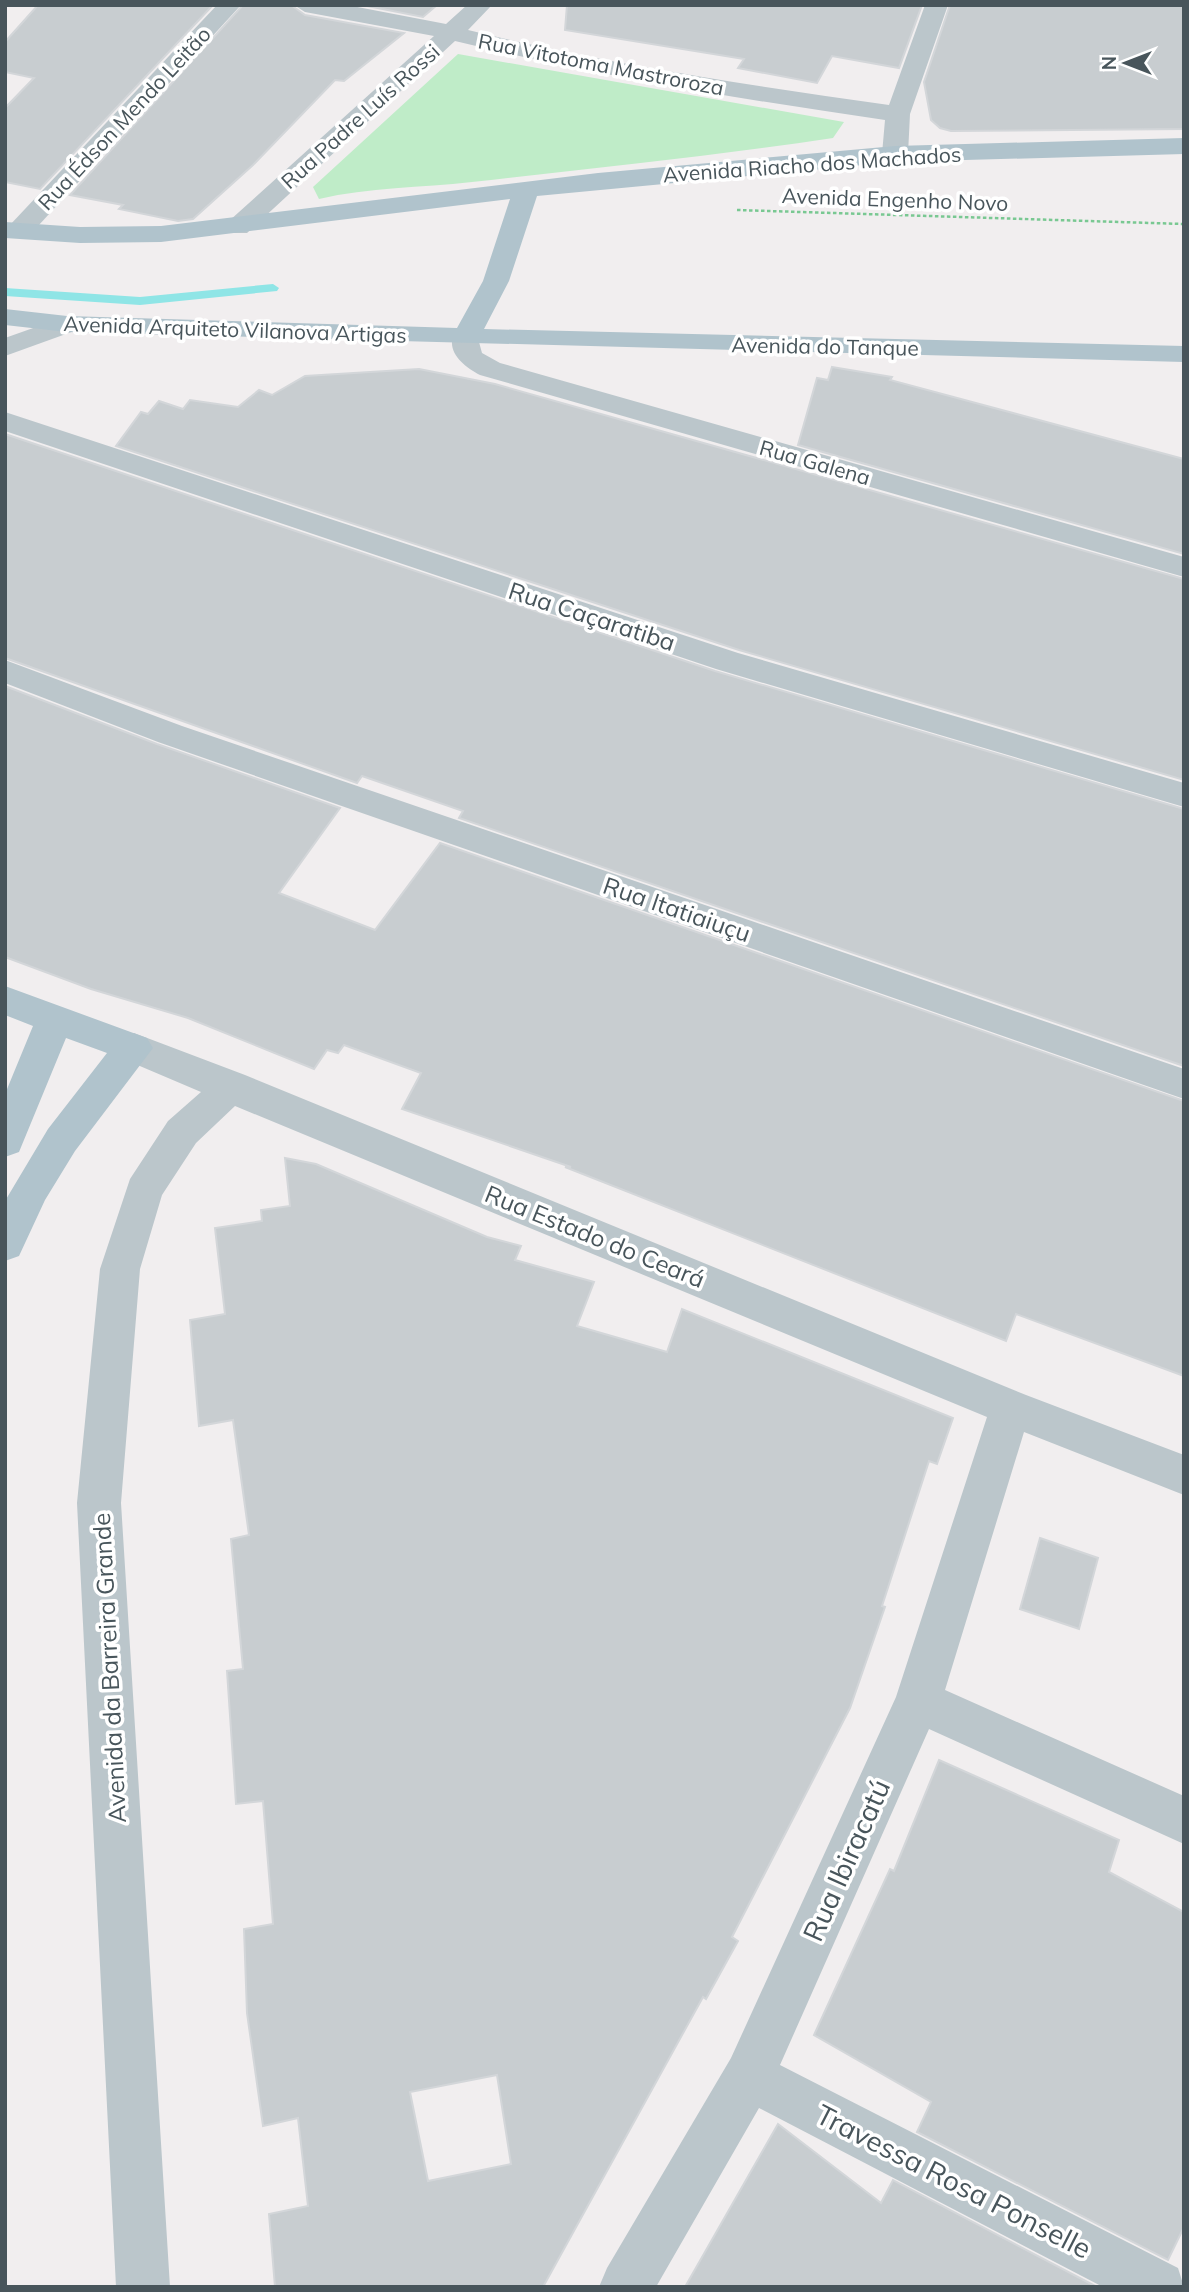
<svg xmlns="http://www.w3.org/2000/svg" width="1189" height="2292" font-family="Mulish,sans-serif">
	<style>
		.green { fill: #bfecc8 }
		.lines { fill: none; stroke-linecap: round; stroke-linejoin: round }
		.stream { fill: #8fe5e6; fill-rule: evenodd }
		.building { fill: #c8cdd0; stroke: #d3d6d9; stroke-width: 2; fill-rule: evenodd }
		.path { stroke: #79c892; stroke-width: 2.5; stroke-dasharray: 3.5 2.5; stroke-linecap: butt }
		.minor { fill: #bbc6cb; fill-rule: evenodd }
		.major { fill: #b0c3cc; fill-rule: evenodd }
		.labels { text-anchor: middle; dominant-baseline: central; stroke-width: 7; stroke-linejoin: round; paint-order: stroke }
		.far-street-label { font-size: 21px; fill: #48555b; stroke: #fff }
		.street-label { font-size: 24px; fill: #48555b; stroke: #fff }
		.near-street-label { font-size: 28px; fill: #48555b; stroke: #fff }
	</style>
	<rect width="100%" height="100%" fill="#f1eeef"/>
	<!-- green -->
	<path class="green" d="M458,54L844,122L833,138C713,156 593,168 472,182C421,188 369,187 319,199L313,187Z"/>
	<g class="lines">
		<!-- stream -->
		<path class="stream" d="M273,284L279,288L277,291L140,305L5,296V288L140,297Z"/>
	</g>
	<!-- building -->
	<g class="building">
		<path d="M38,5H213L40,189L5,182V108L34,78L5,72V42Z"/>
		<path d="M243,5H291L305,15L404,33L344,81L335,80L253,165L193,219L178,221L119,209L123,205L70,195Z"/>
		<path d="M362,5H437L423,17Z"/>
		<path d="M567,5H922L899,68L832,56L817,83L738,68L744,59L565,30Z"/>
		<path d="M950,5H1184V129L951,131L940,128L931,120L924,82Z"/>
		<path d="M832,367L892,377L890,380L1184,459V554L798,445L817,378L828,380Z"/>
		<path d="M419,369L495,384L1184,579V780L739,650L116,446L141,412L148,414L159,401L183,409L190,400L238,407L259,390L272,395L305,376Z"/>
		<path d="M5,434L715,671L1184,809V1066L459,818L463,811L362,776L357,783L5,658Z"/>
		<path d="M5,686L157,744L340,808L279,893L375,930L440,843L1184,1101V1376L1016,1314L1006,1341L565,1167H571L402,1109L421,1073L344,1045L338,1053L327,1050L314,1069L188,1018L91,989L5,957Z"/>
		<path d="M285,1158L316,1164L487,1237L521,1246L515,1260L594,1282L577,1326L667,1352L682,1309L953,1418L937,1464L929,1461L882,1606L885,1607L850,1708L732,1937L738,1941L706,1999L703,1997L543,2287H275L269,2214L308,2206L298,2118L263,2126L247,2013L244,1929L273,1924L263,1801L236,1804L227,1671L243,1669L231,1539L249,1535L233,1420L199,1426L190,1320L225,1314L215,1228L262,1221L261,1210L290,1206ZM497,2075L511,2164L428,2181L410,2092Z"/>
		<path d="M1040,1538L1098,1558L1079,1629L1020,1609Z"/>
		<path d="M939,1760L1119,1840L1109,1872L1184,1912V2227L1168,2260L917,2132L931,2102L814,2035L890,1869L894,1871Z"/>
		<path d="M778,2124L881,2203L893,2180L1097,2287H685Z"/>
	</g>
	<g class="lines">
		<!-- path -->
		<path class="path" d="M737,210L1184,224"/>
		<!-- minor -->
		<g class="minor">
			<path d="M217,5H241L27,238H9L5,232L9,226Z"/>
			<path d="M294,5H347L446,24L467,5H492L468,30C606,64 747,85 889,105L925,5H948L910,114L908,154L904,159H886L882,154L885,120C741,99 597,76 455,41L247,233H229L225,227L229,221L434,36L305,12Z"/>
			<path d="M67,316L77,318L81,324L77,330L5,356V338Z"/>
			<path d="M466,329L476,331L482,353L500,363L1184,557V577L480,375C464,367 443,350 456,331Z"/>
			<path d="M5,412L738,653L1184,783V807L716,669L5,431Z"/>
			<path d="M5,660L182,726L1184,1069V1099L158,742L5,683Z"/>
			<path d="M134,1033L245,1075L1026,1395L1184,1455V1495L1024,1432L945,1690L1184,1796V1844L929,1729L780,2065L1178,2268L1184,2287H1103L759,2108L656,2287H599L607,2268L731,2058L896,1697L987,1417L235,1106L196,1143L162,1195L140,1269L121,1503L170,2287H116L77,1503L100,1269L130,1179L168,1121L201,1092L121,1058L115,1048L121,1038Z"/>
		</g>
		<!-- major -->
		<g class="major">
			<path d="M1184,138V154L895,162L537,196L509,281L484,329L1184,346V362L67,332L5,325V309L67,316L457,328L483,281L510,199L161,242L80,243L5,238V222L80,227L161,226L598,173L895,146Z"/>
			<path d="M5,986L147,1038L153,1048L75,1151L45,1200L19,1256L5,1261V1201L48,1129L107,1053L66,1038L19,1152L5,1157V1094L33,1026L5,1015Z"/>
		</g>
	</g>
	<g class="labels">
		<!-- far-street labels -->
		<g class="far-street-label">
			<text transform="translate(601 64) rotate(11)">Rua Vitotoma Mastroroza</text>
			<text transform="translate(360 116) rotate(-42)">Rua Padre Luís Rossi</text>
			<text transform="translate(124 118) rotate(-47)">Rua Édson Mendo Leitão</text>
			<text transform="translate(812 164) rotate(-4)">Avenida Riacho dos Machados</text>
			<text transform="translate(895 199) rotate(2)">Avenida Engenho Novo</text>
			<text transform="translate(235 329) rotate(2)">Avenida Arquiteto Vilanova Artigas</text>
			<text transform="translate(825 346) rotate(1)">Avenida do Tanque</text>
			<text transform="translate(815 462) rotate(16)">Rua Galena</text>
		</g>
		<!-- street labels -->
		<g class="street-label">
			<text transform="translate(592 616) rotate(18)">Rua Caçaratiba</text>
			<text transform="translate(677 909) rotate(19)">Rua Itatiaiuçu</text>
			<text transform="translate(595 1236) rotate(22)">Rua Estado do Ceará</text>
			<text transform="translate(109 1668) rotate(-93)">Avenida da Barreira Grande</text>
		</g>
		<!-- near-street labels -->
		<g class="near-street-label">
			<text transform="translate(846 1860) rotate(-66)">Rua Ibiracatú</text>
			<text transform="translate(954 2181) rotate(27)">Travessa Rosa Ponselle</text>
		</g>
	</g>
	<!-- border -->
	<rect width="1189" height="2292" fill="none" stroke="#48555b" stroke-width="14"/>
	<!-- north arrow -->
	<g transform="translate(1126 63) rotate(270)" stroke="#ffffff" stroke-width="5" paint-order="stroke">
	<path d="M0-5L12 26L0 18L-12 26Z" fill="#48555b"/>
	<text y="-10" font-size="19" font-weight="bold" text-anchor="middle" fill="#48555b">N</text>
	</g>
</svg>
